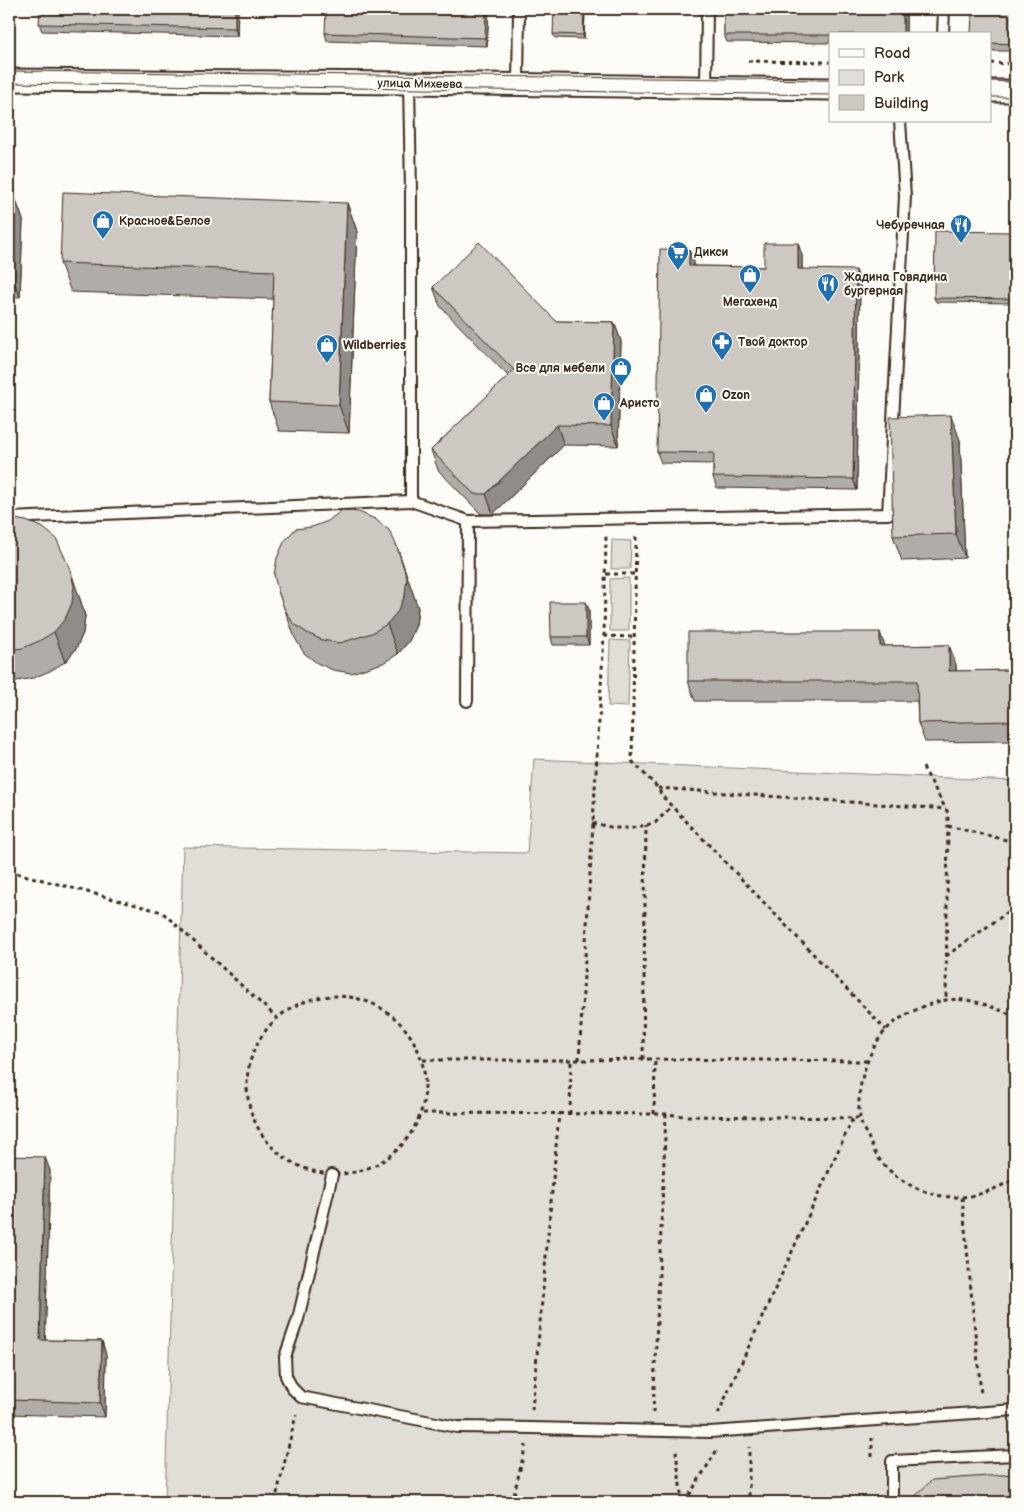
<svg xmlns="http://www.w3.org/2000/svg" width="1024" height="1511" font-family="'Balsamiq Sans',sans-serif">
	<style>
		.green { fill: #e1ded7; stroke: #8e847a }
		.lines { fill: none; stroke-linecap: round; stroke-linejoin: round }
		.lane-casing { stroke: #3b2a1e; stroke-width: 14 }
		.street-casing { stroke: #3b2a1e; stroke-width: 25 }
		.path { stroke: #3b2a1e; stroke-width: 3; stroke-dasharray: 4 4; stroke-linecap: butt }
		.lane { stroke: #fdfcf7; stroke-width: 10 }
		.street { stroke: #fdfcf7; stroke-width: 21 }
		.tram { stroke: #3b2a1e; stroke-width: 1 }
		.wall { fill: #b0aca7; stroke: #3b2a1e }
		.shaded-wall { fill: #908c88; stroke: #3b2a1e }
		.building { fill: #cdc8c2; stroke: #3b2a1e }
		.labels { text-anchor: middle; dominant-baseline: central; stroke-width: 4; stroke-linejoin: round; paint-order: stroke }
		.street-label { font-size: 12px; fill: #3b2a1e; stroke: #fdfcf7 }
		.poi-label { font-size: 12px; font-weight: bold; fill: #3b2a1e; stroke: #fdfcf7; text-anchor: start }
	</style>
	<rect width="100%" height="100%" fill="#fdfcf7"/>
	<filter id="ink" filterUnits="userSpaceOnUse"><feTurbulence type="fractalNoise" baseFrequency=".02" numOctaves="2"/><feDisplacementMap in="SourceGraphic" scale="10" xChannelSelector="R" yChannelSelector="G"/><feConvolveMatrix kernelMatrix="1 2 1 2 8 2 1 2 1" color-interpolation-filters="sRGB"/></filter>
	<g filter="url(#ink)">
		<!-- green -->
		<g class="green">
			<path d="M612,540L631,541L630,569H611Z"/>
			<path d="M629,578V631H610V579Z"/>
			<path d="M610,640L630,641L628,707L608,706Z"/>
			<path d="M534,759L1015,781V1502H165L183,847L527,853Z"/>
		</g>
		<g class="lines">
			<!-- lane casing -->
			<g class="lane-casing">
				<g id="lane">
					<path d="M943,34L944,9"/>
					<path d="M518,85L519,9"/>
					<path d="M706,87L707,9"/>
					<path d="M411,501L468,521L888,514L905,196L900,121"/>
					<path d="M9,518L411,501V192L409,83"/>
					<path d="M467,701L468,521"/>
					<path d="M332,1175L298,1319L285,1357L286,1376L292,1388L301,1397L457,1427L531,1428L710,1432L1015,1410"/>
					<path d="M892,1502V1461L1015,1455"/>
				</g>
			</g>
			<!-- street casing -->
			<g class="street-casing">
				<g id="street">
					<path d="M9,80L409,83L830,89"/>
					<path d="M990,91H1015"/>
				</g>
			</g>
			<!-- path -->
			<g class="path">
				<path d="M748,61L830,62"/>
				<path d="M990,63L1015,64"/>
				<path d="M636,537L632,761L658,788L663,797L886,1030"/>
				<path d="M606,574H635"/>
				<path d="M604,636L633,637"/>
				<path d="M923,767L948,813L946,1000"/>
				<path d="M658,788L946,809"/>
				<path d="M592,823L615,828H632L655,823L672,806"/>
				<path d="M948,826L1015,842"/>
				<path d="M9,871L162,912L277,1018"/>
				<path d="M946,956L1015,907"/>
				<circle cx="336" cy="1085" r="89"/>
				<path d="M1015,1019L1012,1015C990,1006 970,997 946,1000C927,1003 899,1016 886,1030C867,1051 855,1090 860,1118C861,1126 866,1133 869,1139C871,1145 874,1151 877,1156C894,1181 928,1198 958,1197C979,1197 997,1188 1015,1179"/>
				<path d="M643,1059L646,825"/>
				<path d="M423,1060H584L643,1059L867,1061"/>
				<path d="M579,1060L604,636L606,536"/>
				<path d="M423,1113L666,1114L684,1116L860,1118"/>
				<path d="M570,1114L571,1060"/>
				<path d="M654,1114L655,1059"/>
				<path d="M962,1197L981,1394"/>
				<path d="M532,1410L559,1114"/>
				<path d="M653,1413L666,1114"/>
				<path d="M718,1414L853,1118"/>
				<path d="M676,1451L682,1502"/>
				<path d="M872,1457V1438"/>
				<path d="M749,1496V1447"/>
				<path d="M275,1502L296,1415"/>
				<path d="M512,1502L526,1445"/>
				<path d="M685,1502L717,1450"/>
			</g>
			<!-- lane -->
			<use href="#lane" class="lane"/>
			<!-- street -->
			<use href="#street" class="street"/>
			<!-- tram -->
			<g class="tram">
				<path d="M9,71L830,80"/>
				<path d="M990,81L1015,82"/>
				<path d="M9,83L830,95"/>
				<path d="M990,97H1015"/>
			</g>
		</g>
		<!-- wall -->
		<g class="wall">
			<path d="M238,9L237,36L42,31L39,24Z"/>
			<path d="M489,9L487,46L327,41L325,33Z"/>
			<path d="M585,9L584,39L555,38L553,34Z"/>
			<path d="M724,9H906V34H830V43L727,42L724,35Z"/>
			<path d="M1015,9V51H990V34Z"/>
			<path d="M9,192H13L23,220L20,297H9Z"/>
			<path d="M347,203L357,231L349,433L279,431L269,402L273,299L71,292L60,263Z"/>
			<path d="M1015,232V303L936,302L934,298Z"/>
			<path d="M689,250L694,261L693,266L764,267L802,255V269L860,281L857,490L717,488L713,477V464L661,463L657,452Z"/>
			<path d="M433,287L556,321L614,322L621,341L618,446L564,445L493,514H481L438,470L431,450L508,376L440,306Z"/>
			<path d="M960,440L965,558L902,561L893,536Z"/>
			<path d="M9,518L80,599L85,616L83,633L76,649L65,662L50,671L33,678L17,681L9,680Z"/>
			<path d="M396,544L418,608L416,625L409,641L398,654L383,663L351,673L333,670L317,663L304,653L295,638L278,591Z"/>
			<path d="M589,609V645H553L551,637Z"/>
			<path d="M949,645L956,665V671L1015,670V741L925,742L918,723L917,701H695L688,681L885,646Z"/>
			<path d="M9,1156L50,1170L45,1340L102,1341L106,1355L105,1417L9,1414Z"/>
		</g>
		<!-- shaded-wall -->
		<g class="shaded-wall">
			<path d="M235,9H238L237,36L235,28Z"/>
			<path d="M486,9H489L487,46L485,38Z"/>
			<path d="M584,9H585L584,39L583,35Z"/>
			<rect x="903" y="9" width="3" height="25"/>
			<path d="M13,192L23,220L20,297L9,269Z"/>
			<path d="M347,203L357,231L349,433L339,405Z"/>
			<path d="M798,243L802,255V280L798,269Z"/>
			<path d="M689,250L694,261L693,277L689,266Z"/>
			<path d="M856,270L860,281L857,490L853,479Z"/>
			<path d="M614,322L621,341L618,446L611,426Z"/>
			<path d="M951,415L960,440L965,558L956,534Z"/>
			<path d="M557,425L564,445L493,514L486,494Z"/>
			<path d="M396,544L418,608L416,625L409,641L398,654L387,624Z"/>
			<path d="M70,569L80,599L85,616L83,633L76,649L65,662L54,632Z"/>
			<path d="M586,602L589,609V645L586,637Z"/>
			<path d="M880,632L887,652L880,646Z"/>
			<path d="M949,645L956,665V691L949,671Z"/>
			<path d="M45,1157L50,1170L45,1353L40,1340Z"/>
			<path d="M102,1341L106,1355L105,1417L100,1403Z"/>
		</g>
		<!-- building -->
		<g class="building">
			<path d="M40,9H235V28L39,24Z"/>
			<path d="M326,9H486L485,38L325,33Z"/>
			<path d="M554,9H584L583,35L553,34Z"/>
			<path d="M724,9H903V34H830V35H724Z"/>
			<path d="M972,9H1015V44L990,43V34H971Z"/>
			<path d="M9,192H13L9,269Z"/>
			<path d="M63,192L347,203L339,405L269,402L274,271L60,263Z"/>
			<path d="M935,231L1015,232V299L934,298Z"/>
			<path d="M479,242L556,321L614,322L611,426L557,425L486,494H474L431,450L514,370L433,287Z"/>
			<path d="M764,243H798V269L856,270L853,479L713,477L714,453L657,452L660,249L689,250V266L764,267Z"/>
			<path d="M951,415L956,534L893,536L890,417Z"/>
			<path d="M342,510L359,512L375,519L389,530L396,544L407,578L405,595L398,611L387,624L372,633L340,643L322,640L307,633L293,623L284,608L278,591L274,575L277,558L284,542L295,529L312,527L328,521Z"/>
			<path d="M9,518L26,521L42,527L56,538L70,569L74,586L72,603L65,619L54,632L39,641L23,648L9,650Z"/>
			<path d="M550,602H586V637H551Z"/>
			<path d="M688,632H880V646L949,645V671L1015,670V721L918,723L917,681H688Z"/>
			<path d="M9,1156L45,1157L40,1340L102,1341L100,1403L9,1400Z"/>
			<path d="M1015,1474V1502H909L932,1480Z"/>
		</g>
	</g>
	<!-- icons -->
	<defs>
		<g id="shop-pin" transform="scale(1.125)"><path d="M0 17L-7.5 6A9.5 9.5 0 1 1 7.5 6Z" fill="#1f6fb2" stroke="#fdfcf7"/><path d="M-5-2.5h2.3a2.7 3.5 0 0 1 5.4 0H5L5.5 6h-11ZM-1.5-2.5h3a1.5 2.3 0 0 0-3 0Z" fill="#fff"/></g>
		<g id="restaurant-pin" transform="scale(1.125)"><path d="M0 17L-7.5 6A9.5 9.5 0 1 1 7.5 6Z" fill="#1f6fb2" stroke="#fdfcf7"/><path d="M-5-6h1v4h1v-4h1v4h1v-4h1v5L-1.5 .5V6h-2V.5L-5-1ZM5-6V6H3V1.5H1.5Q1.5-4 5-6Z" fill="#fff"/></g>
		<g id="supermarket-pin" transform="scale(1.125)"><path d="M0 17L-7.5 6A9.5 9.5 0 1 1 7.5 6Z" fill="#1f6fb2" stroke="#fdfcf7"/><path d="M-6-5.5h2.5l.6 2H6L4.5 2H-2.5L-4.4-4H-6ZM-1.5 3.2a1.3 1.3 0 1 0 .1 0ZM3 3.2a1.3 1.3 0 1 0 .1 0Z" fill="#fff"/></g>
		<g id="pharmacy-pin" transform="scale(1.125)"><path d="M0 17L-7.5 6A9.5 9.5 0 1 1 7.5 6Z" fill="#1f6fb2" stroke="#fdfcf7"/><path d="M-2-6h4v4h4v4h-4v4h-4v-4h-4v-4h4Z" fill="#fff"/></g>
	</defs>
	<g fill-rule="evenodd">
		<use href="#shop-pin" x="103" y="221"/>
		<use href="#restaurant-pin" x="961" y="225"/>
		<use href="#supermarket-pin" x="678" y="252"/>
		<use href="#shop-pin" x="750" y="275"/>
		<use href="#restaurant-pin" x="828" y="284"/>
		<use href="#pharmacy-pin" x="722" y="342"/>
		<use href="#shop-pin" x="327" y="345"/>
		<use href="#shop-pin" x="621" y="368"/>
		<use href="#shop-pin" x="706" y="395"/>
		<use href="#shop-pin" x="604" y="403"/>
	</g>
	<g class="labels">
		<!-- street labels -->
		<g class="street-label">
			<text transform="translate(420 84) rotate(1)">улица Михеева</text>
		</g>
		<!-- poi labels -->
		<g class="poi-label">
			<text x="119" y="221">Красное&amp;Белое</text>
			<text x="945" y="225" text-anchor="end">Чебуречная</text>
			<text x="694" y="252">Дикси</text>
			<text x="844" y="277">Жадина Говядина<tspan x="844" dy="14">бургерная</tspan></text>
			<text x="750" y="302" text-anchor="middle">Мегахенд</text>
			<text x="738" y="342">Твой доктор</text>
			<text x="343" y="345">Wildberries</text>
			<text x="605" y="368" text-anchor="end">Все для мебели</text>
			<text x="722" y="395">Ozon</text>
			<text x="620" y="403">Аристо</text>
		</g>
	</g>
	<!-- margin -->
	<rect width="1024" height="1511" fill="none" stroke="#fdfcf7" stroke-width="30"/>
	<rect x="15" y="15" width="994" height="1481" fill="none" stroke="#3b2a1e" stroke-width="2" filter="url(#ink)"/>
	<!-- legend -->
	<rect x="829" y="32" width="162" height="90" fill="#fdfcf7" stroke="#afa8a0"/>
	<rect x="839" y="49" width="25" height="8" fill="#fdfcf7" stroke="#afa8a0"/>
	<text x="874" y="58" font-size="15" fill="#3b2a1e">Road</text>
	<rect x="839" y="70" width="25" height="15" fill="#e1ded7" stroke="#afa8a0"/>
	<text x="874" y="82" font-size="15" fill="#3b2a1e">Park</text>
	<rect x="839" y="95" width="25" height="15" fill="#cdc8c2" stroke="#afa8a0"/>
	<text x="874" y="108" font-size="15" fill="#3b2a1e">Building</text>
</svg>
